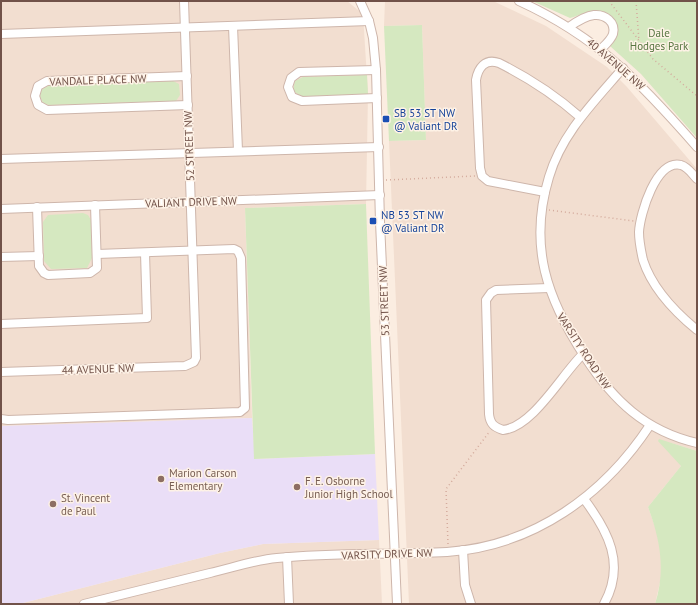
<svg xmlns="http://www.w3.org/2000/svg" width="698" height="605" font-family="'PT Sans',sans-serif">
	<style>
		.residential { fill: #f2ded0 }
		.education { fill: #eadef7 }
		.green { fill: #d5e8c0 }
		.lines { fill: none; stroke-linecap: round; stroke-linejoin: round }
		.minor-casing { stroke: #ceb6ab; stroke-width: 10 }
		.path { stroke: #d4ab9d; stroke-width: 1.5; stroke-dasharray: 1 3; stroke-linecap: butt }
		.minor { stroke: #fff; stroke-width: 8 }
		.transit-dot { fill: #1a4fb4; stroke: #fef2e6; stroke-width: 1.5 }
		.education-dot { fill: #8d6e63; stroke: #fef2e6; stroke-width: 1.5 }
		.labels { text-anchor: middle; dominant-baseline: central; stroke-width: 3; stroke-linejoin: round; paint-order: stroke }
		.park-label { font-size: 11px; fill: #587742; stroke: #fef2e6 }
		.street-label { font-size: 11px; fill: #715249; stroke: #fef2e6 }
		.transit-label { font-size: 11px; fill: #164399; stroke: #fef2e6; text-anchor: start }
		.education-label { font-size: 11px; fill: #785e54; stroke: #fef2e6; text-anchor: start }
	</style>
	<rect width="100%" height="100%" fill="#fbede1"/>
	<!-- residential -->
	<g class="residential">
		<path d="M1,1H347L363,14L368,94L366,204L245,208L252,418L1,426Z"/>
		<path d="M385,1H493L546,26L607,67L627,87L697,169V451L671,443L681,466L648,507L657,532L661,555V578L655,604H409L389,141L426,140L422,25L384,26Z"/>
		<path d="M379,540L382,604H19L220,553L263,544Z"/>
	</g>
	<!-- education -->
	<path class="education" d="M252,418L255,459L375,454L379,540L263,544L220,553L19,604H1V426Z"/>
	<!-- green -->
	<g class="green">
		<path d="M532,1H697V138L641,74L610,46C623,32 618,11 597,11C588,10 578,16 570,18Z"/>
		<path d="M422,25L426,140L389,141L384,26Z"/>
		<path d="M367,75L368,94L303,97L293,91L295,81L303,77Z"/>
		<path d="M173,81L179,84L180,95L176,101L49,105L43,103L40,96L41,90L48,86Z"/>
		<path d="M366,204L375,454L254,459L245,208Z"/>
		<path d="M83,213L88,215L91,220L92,258L87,268L51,269L44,261L43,222L48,215Z"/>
		<path d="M659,439L697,451V604H655C666,570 660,539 648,507L681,466L658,441Z"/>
	</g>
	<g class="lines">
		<!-- minor casing -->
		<g class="minor-casing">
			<g id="minor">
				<path d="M360,1L369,21L373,38L376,70L380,222L397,604"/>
				<path d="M519,1C598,37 641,83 697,147"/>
				<path d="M233,26L238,151"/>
				<path d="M569,27C576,22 585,16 594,15C605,14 616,22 613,34C611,40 605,45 601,49"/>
				<path d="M1,34L369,21"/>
				<path d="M623,68C594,102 562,133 549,177C528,246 547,299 585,357C613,400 645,431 697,443"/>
				<path d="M376,70L299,72L291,78L288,87L292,97L302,101L377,98"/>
				<path d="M187,76L47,81L38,86L35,96L38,105L47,110L188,105"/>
				<path d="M1,159L379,147"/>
				<path d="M697,179C692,174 688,167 681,165C656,159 640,214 639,232C639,242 641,251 643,260C652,288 675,312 697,330"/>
				<path d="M545,192L488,181L482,176L480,168L476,80C478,68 485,58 499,63C529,78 555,95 580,117"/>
				<path d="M37,207L39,266L44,273L48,275L90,273L97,268L95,205"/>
				<path d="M1,209L380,195"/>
				<path d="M1,257L39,256"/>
				<path d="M549,288L496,290L491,293L486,300L489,414C490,424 494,427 503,430C533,427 562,374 583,354"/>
				<path d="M1,324L147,318L145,253"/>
				<path d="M1,372L185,366L194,362L196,358L184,1"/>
				<path d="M1,419L8,420L240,412L245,408L241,258L238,251L234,249L97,254"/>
				<path d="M584,499C608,531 626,564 604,604"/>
				<path d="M463,550L465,585L471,604"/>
				<path d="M287,557L289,604"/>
				<path d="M84,604C126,594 168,583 210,573C232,568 254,560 277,558C333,552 391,555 447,552C534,546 604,495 650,425"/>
			</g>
		</g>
		<!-- path -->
		<g class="path">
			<path d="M609,1L653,59L697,96"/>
			<path d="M636,1L639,41"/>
			<path d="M386,180L475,176"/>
			<path d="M549,210L634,221"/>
			<path d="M448,544L446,489L490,431"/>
		</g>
		<!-- minor -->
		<use href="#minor" class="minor"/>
	</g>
	<!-- markers -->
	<g class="transit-dot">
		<rect x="382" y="115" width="8" height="8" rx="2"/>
		<rect x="369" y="217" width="8" height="8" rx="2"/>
	</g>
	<g class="education-dot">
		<circle cx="161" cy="479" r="4"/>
		<circle cx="297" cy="487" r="4"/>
		<circle cx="53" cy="504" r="4"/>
	</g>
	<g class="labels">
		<!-- park labels -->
		<g class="park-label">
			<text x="659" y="33">Dale<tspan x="659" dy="13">Hodges Park</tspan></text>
		</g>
		<!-- street labels -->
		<g class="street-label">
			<text transform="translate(616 64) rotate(41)">40 AVENUE NW</text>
			<text transform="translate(98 80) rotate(-2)">VANDALE PLACE NW</text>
			<text transform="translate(189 146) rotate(-92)">52 STREET NW</text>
			<text transform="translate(191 202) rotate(-2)">VALIANT DRIVE NW</text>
			<text transform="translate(384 301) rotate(-92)">53 STREET NW</text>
			<text transform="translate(584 351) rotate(57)">VARSITY ROAD NW</text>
			<text transform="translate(98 369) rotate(-2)">44 AVENUE NW</text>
			<text transform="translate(387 554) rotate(-2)">VARSITY DRIVE NW</text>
		</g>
		<!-- transit labels -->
		<g class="transit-label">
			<text x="394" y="113">SB 53 ST NW<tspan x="394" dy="13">@ Valiant DR</tspan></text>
			<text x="381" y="215">NB 53 ST NW<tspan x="381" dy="13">@ Valiant DR</tspan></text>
		</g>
		<!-- education labels -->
		<g class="education-label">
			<text x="169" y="473">Marion Carson<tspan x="169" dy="13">Elementary</tspan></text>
			<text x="305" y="481">F. E. Osborne<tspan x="305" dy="13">Junior High School</tspan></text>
			<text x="61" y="498">St. Vincent<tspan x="61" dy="13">de Paul</tspan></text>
		</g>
	</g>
	<!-- border -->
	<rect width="698" height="605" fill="none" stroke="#715249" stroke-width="4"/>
</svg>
